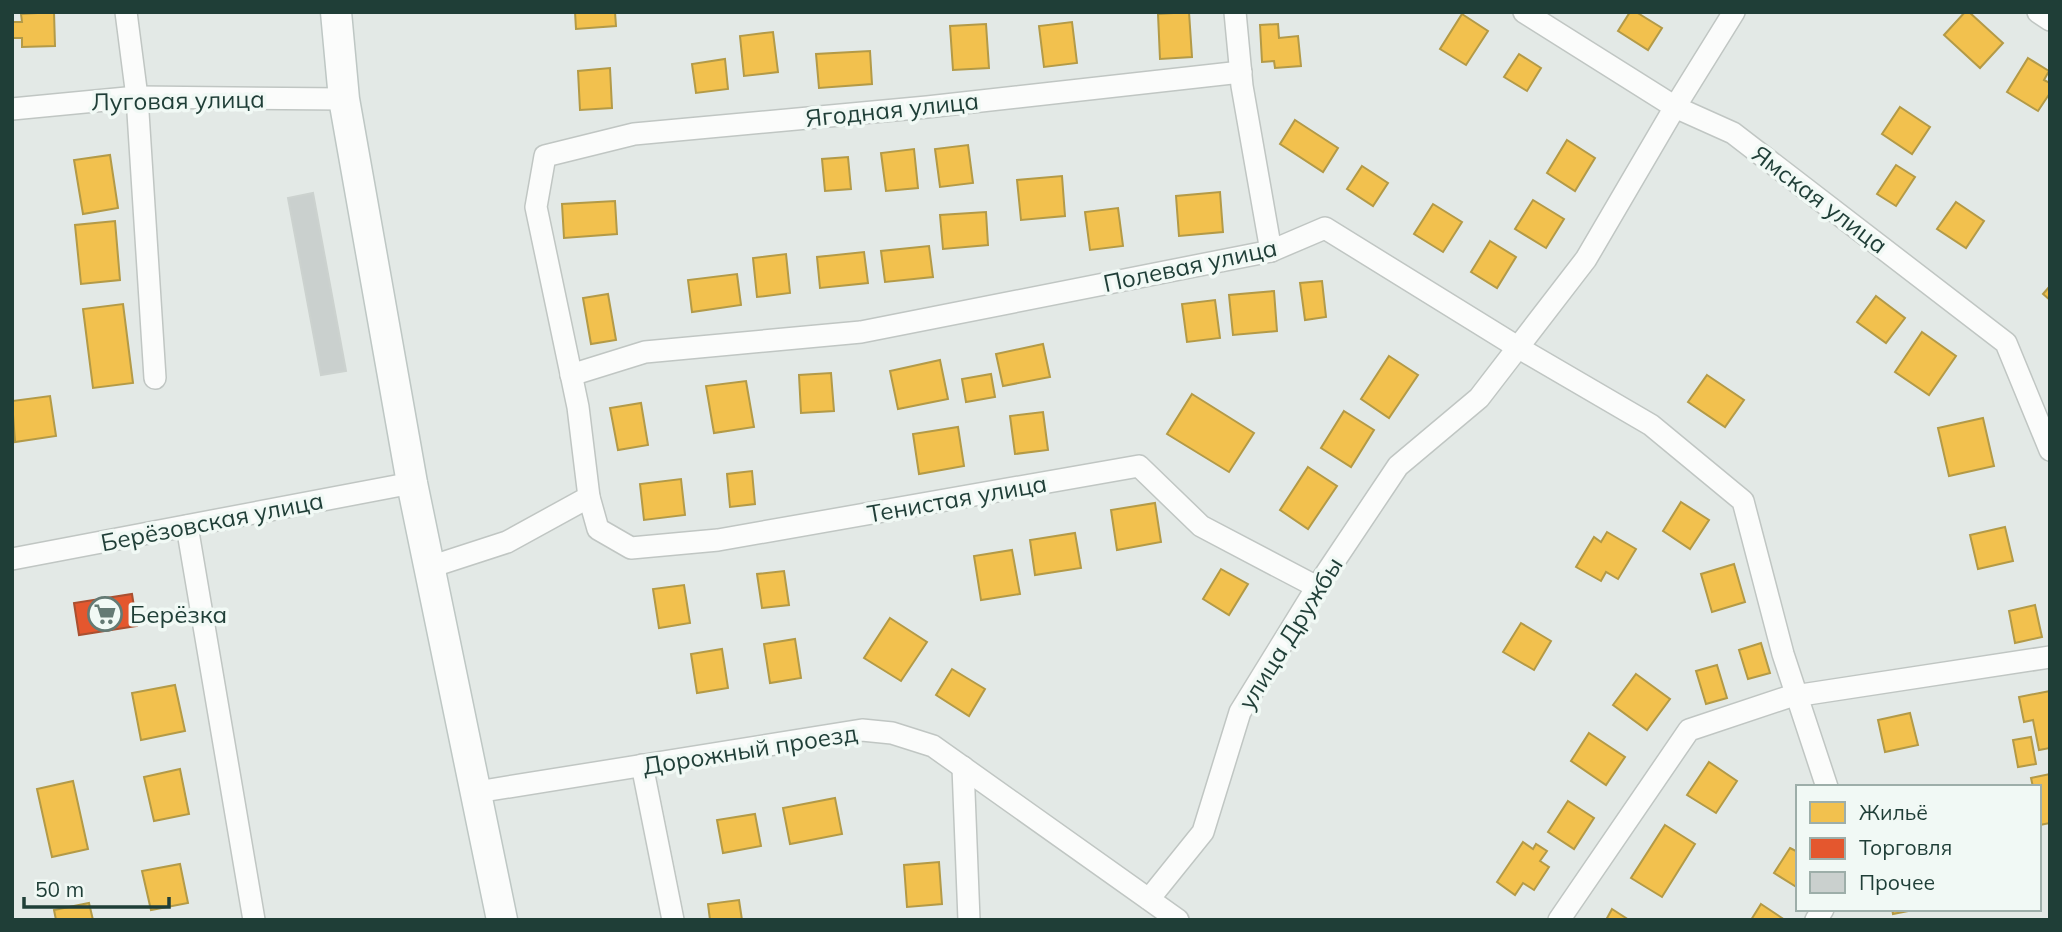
<svg xmlns="http://www.w3.org/2000/svg" width="2062" height="932" font-family="Mulish,sans-serif">
	<style>
		.homes { fill: #f2c14e; stroke: #b39a47; stroke-width: 2 }
		.shops { fill: #e4572e; stroke: #a95031; stroke-width: 2 }
		.building { fill: #cad0ce; stroke: #ccd2cf; stroke-width: 2 }
		.lines { fill: none; stroke-linecap: round; stroke-linejoin: round }
		.minor-casing { stroke: #c0c6c3; stroke-width: 24 }
		.secondary-casing { stroke: #bec7c4; stroke-width: 33 }
		.minor { stroke: #fbfcfb; stroke-width: 21 }
		.secondary { stroke: #fbfcfb; stroke-width: 30 }
		.labels { text-anchor: middle; dominant-baseline: central; stroke-width: 7; stroke-linejoin: round; paint-order: stroke }
		.street-label { font-size: 24px; fill: #1f3e37; stroke: #f1f9f5 }
		.poi-label { font-size: 24px; fill: #1f3e37; stroke: #f1f9f5; text-anchor: start }
	</style>
	<rect width="100%" height="100%" fill="#e3e9e6"/>
	<!-- homes -->
	<g class="homes">
		<path d="M54,12L55,46L22,47V38H12V22H22L21,14Z"/>
		<path d="M575,12H615L616,26L576,29Z"/>
		<path d="M1189,12L1192,57L1160,59L1158,14Z"/>
		<path d="M1630,12H1636L1662,28L1648,50L1618,31Z"/>
		<path d="M1965,12H1969L2003,43L1980,68L1944,35Z"/>
		<path d="M1462,14L1488,31L1466,65L1440,49Z"/>
		<path d="M1072,22L1077,63L1044,67L1039,26Z"/>
		<path d="M986,24L989,68L953,70L950,26Z"/>
		<path d="M1278,24L1279,38L1298,36L1301,66L1275,68L1274,61L1262,62L1260,25Z"/>
		<path d="M773,32L778,72L744,76L740,36Z"/>
		<path d="M870,51L872,84L819,88L816,54Z"/>
		<path d="M1519,54L1541,68L1527,91L1504,77Z"/>
		<path d="M2028,58L2049,71L2044,80L2050,83V93L2038,111L2007,92Z"/>
		<path d="M725,59L728,89L696,93L692,64Z"/>
		<path d="M610,68L612,108L580,110L578,71Z"/>
		<path d="M1900,107L1930,127L1912,154L1882,134Z"/>
		<path d="M1295,120L1338,148L1323,172L1280,144Z"/>
		<path d="M1567,140L1595,158L1575,191L1547,173Z"/>
		<path d="M968,145L973,183L940,187L935,149Z"/>
		<path d="M914,149L918,188L886,191L881,153Z"/>
		<path d="M110,155L118,208L83,214L74,160Z"/>
		<path d="M848,157L851,189L825,191L822,159Z"/>
		<path d="M1896,165L1915,177L1896,206L1877,194Z"/>
		<path d="M1362,166L1388,183L1373,206L1347,189Z"/>
		<path d="M1062,176L1065,216L1021,220L1017,180Z"/>
		<path d="M1220,192L1223,232L1179,236L1176,196Z"/>
		<path d="M1533,200L1564,219L1546,248L1515,229Z"/>
		<path d="M615,201L617,234L564,238L562,204Z"/>
		<path d="M1956,202L1984,221L1966,248L1937,229Z"/>
		<path d="M1433,204L1462,222L1443,252L1414,234Z"/>
		<path d="M1118,208L1123,246L1090,250L1085,212Z"/>
		<path d="M986,212L988,245L943,249L940,215Z"/>
		<path d="M115,221L120,280L81,284L75,225Z"/>
		<path d="M1490,241L1516,257L1497,288L1471,272Z"/>
		<path d="M929,246L933,277L885,282L881,251Z"/>
		<path d="M864,252L868,283L820,288L817,257Z"/>
		<path d="M786,254L790,293L757,297L753,258Z"/>
		<path d="M737,274L741,305L692,312L688,280Z"/>
		<path d="M1322,281L1326,317L1305,320L1300,283Z"/>
		<path d="M2050,286V300L2043,294Z"/>
		<path d="M1274,291L1277,331L1233,335L1229,295Z"/>
		<path d="M608,294L616,340L591,344L583,298Z"/>
		<path d="M1876,296L1905,318L1886,343L1857,322Z"/>
		<path d="M1215,300L1220,338L1187,342L1182,304Z"/>
		<path d="M123,304L133,383L93,388L83,309Z"/>
		<path d="M1922,332L1956,356L1929,395L1895,372Z"/>
		<path d="M1043,344L1050,377L1003,386L996,354Z"/>
		<path d="M1389,356L1418,375L1389,418L1361,399Z"/>
		<path d="M940,360L948,399L898,409L890,371Z"/>
		<path d="M831,373L834,411L801,413L799,375Z"/>
		<path d="M991,374L995,397L966,402L962,379Z"/>
		<path d="M1707,375L1744,400L1725,427L1688,402Z"/>
		<path d="M746,381L754,427L714,433L706,386Z"/>
		<path d="M1192,394L1254,433L1229,472L1167,434Z"/>
		<path d="M50,396L56,436L15,442L12,401Z"/>
		<path d="M641,403L648,445L618,450L610,408Z"/>
		<path d="M1344,411L1374,430L1351,467L1321,448Z"/>
		<path d="M1043,412L1048,450L1015,454L1010,416Z"/>
		<path d="M1983,418L1994,466L1949,476L1938,428Z"/>
		<path d="M958,427L964,466L919,474L913,434Z"/>
		<path d="M1308,467L1337,486L1308,529L1280,510Z"/>
		<path d="M752,471L755,504L730,507L727,474Z"/>
		<path d="M681,479L685,515L644,520L640,484Z"/>
		<path d="M1681,502L1709,520L1690,549L1663,531Z"/>
		<path d="M1155,503L1161,542L1117,550L1111,510Z"/>
		<path d="M2005,527L2013,561L1978,569L1970,535Z"/>
		<path d="M1607,532L1636,549L1618,579L1606,572L1601,581L1576,567L1594,537L1601,542Z"/>
		<path d="M1075,533L1081,568L1035,575L1030,540Z"/>
		<path d="M1012,550L1020,594L981,600L974,556Z"/>
		<path d="M1734,564L1745,602L1712,612L1701,574Z"/>
		<path d="M1221,569L1248,584L1229,615L1203,599Z"/>
		<path d="M784,571L789,605L762,608L757,574Z"/>
		<path d="M684,585L690,623L659,628L653,589Z"/>
		<path d="M2035,605L2042,637L2015,643L2009,611Z"/>
		<path d="M890,618L927,642L901,681L864,658Z"/>
		<path d="M1521,623L1551,641L1534,670L1503,652Z"/>
		<path d="M795,639L801,678L770,683L764,644Z"/>
		<path d="M1761,643L1770,673L1748,679L1739,650Z"/>
		<path d="M722,649L728,688L697,693L691,654Z"/>
		<path d="M1717,665L1727,698L1706,704L1696,671Z"/>
		<path d="M952,669L985,689L969,716L936,695Z"/>
		<path d="M1636,674L1670,699L1647,730L1613,705Z"/>
		<path d="M175,685L185,731L141,740L132,693Z"/>
		<path d="M2050,691V748L2039,750L2033,720L2024,722L2019,697Z"/>
		<path d="M1910,713L1918,745L1885,752L1878,720Z"/>
		<path d="M1589,733L1625,757L1606,785L1571,761Z"/>
		<path d="M2031,737L2036,764L2018,767L2013,740Z"/>
		<path d="M1709,762L1737,781L1716,813L1687,795Z"/>
		<path d="M180,769L189,814L154,821L144,777Z"/>
		<path d="M2050,774V823L2040,825L2039,787H2033L2031,778Z"/>
		<path d="M73,781L88,849L52,857L37,789Z"/>
		<path d="M835,798L842,834L790,844L783,808Z"/>
		<path d="M1568,801L1594,818L1574,849L1548,832Z"/>
		<path d="M755,814L761,846L723,853L717,820Z"/>
		<path d="M1665,825L1695,844L1662,897L1631,878Z"/>
		<path d="M1523,842L1533,849L1536,844L1547,851L1540,861L1549,867L1534,890L1523,883L1515,895L1497,882Z"/>
		<path d="M1790,848L1798,852V888L1774,873Z"/>
		<path d="M939,862L942,904L907,907L904,865Z"/>
		<path d="M180,864L188,903L151,910L142,871Z"/>
		<path d="M739,900L742,920H710L708,904Z"/>
		<path d="M89,903L93,920H56L54,910Z"/>
		<path d="M1761,904L1785,920H1751Z"/>
		<path d="M1612,909L1629,920H1606Z"/>
		<path d="M1892,909H1918L1893,914Z"/>
	</g>
	<!-- shops -->
	<path class="shops" d="M132,594L137,626L79,635L74,603Z"/>
	<!-- building -->
	<path class="building" d="M313,193L346,371L321,375L288,198Z"/>
	<g class="lines">
		<!-- minor casing -->
		<g class="minor-casing">
			<g id="minor">
				<path d="M126,12L137,97L155,378"/>
				<path d="M1235,12L1242,86L1271,251"/>
				<path d="M1524,12L1675,107L1733,133L2006,343L2050,450"/>
				<path d="M2038,12L2050,20"/>
				<path d="M12,109L137,97L344,99"/>
				<path d="M571,375L645,352L861,332L1271,251L1325,228L1519,348L1651,425L1743,501L1783,654L1827,787"/>
				<path d="M589,497L598,529L631,548L718,540L1139,466L1201,526L1317,587"/>
				<path d="M187,526L254,920"/>
				<path d="M12,559L412,483"/>
				<path d="M430,567L507,542L589,497L578,407L536,207L545,156L634,134L927,107L1241,72"/>
				<path d="M642,765L673,920"/>
				<path d="M963,767L969,920"/>
				<path d="M477,792L862,730L892,733L933,746L1178,920"/>
				<path d="M1149,899L1203,832L1240,712L1317,587L1398,466L1479,398L1586,259L1675,107L1734,12"/>
				<path d="M1559,920L1689,730L1788,697L2050,657"/>
				<path d="M1816,920L1823,909"/>
			</g>
		</g>
		<!-- secondary casing -->
		<g class="secondary-casing">
			<path id="secondary" d="M336,12L344,99L412,483L502,920"/>
		</g>
		<!-- minor -->
		<use href="#minor" class="minor"/>
		<!-- secondary -->
		<use href="#secondary" class="secondary"/>
	</g>
	<!-- icons -->
	<defs>
		<g id="supermarket-ring" transform="scale(1.75)"><circle r="9.5" fill="#f1f9f5" stroke="#647a74" stroke-width="1.5"/><path d="M-6-5.5h2.5l.6 2H6L4.5 2H-2.5L-4.4-4H-6ZM-1.5 3.2a1.3 1.3 0 1 0 .1 0ZM3 3.2a1.3 1.3 0 1 0 .1 0Z" fill="#647a74"/></g>
	</defs>
	<g fill-rule="evenodd">
		<use href="#supermarket-ring" x="105" y="614"/>
	</g>
	<g class="labels">
		<!-- street labels -->
		<g class="street-label">
			<text transform="translate(178 100) rotate(-1)">Луговая улица</text>
			<text transform="translate(892 109) rotate(-6)">Ягодная улица</text>
			<text transform="translate(1820 199) rotate(37)">Ямская улица</text>
			<text transform="translate(1190 265) rotate(-12)">Полевая улица</text>
			<text transform="translate(957 498) rotate(-10)">Тенистая улица</text>
			<text transform="translate(212 521) rotate(-11)">Берёзовская улица</text>
			<text transform="translate(1290 633) rotate(-58)">улица Дружбы</text>
			<text transform="translate(750 749) rotate(-9)">Дорожный проезд</text>
		</g>
		<!-- poi labels -->
		<g class="poi-label">
			<text x="130" y="614">Берёзка</text>
		</g>
	</g>
	<!-- border -->
	<rect width="2062" height="932" fill="none" stroke="#1f3e37" stroke-width="28"/>
	<!-- legend -->
	<rect x="1796" y="785" width="245" height="126" fill="#f1f9f5" stroke="#9daea9" stroke-width="2"/>
	<rect x="1810" y="802" width="35" height="21" fill="#f2c14e" stroke="#9daea9" stroke-width="2"/>
	<text x="1859" y="820" font-size="21" fill="#1f3e37">Жильё</text>
	<rect x="1810" y="838" width="35" height="21" fill="#e4572e" stroke="#9daea9" stroke-width="2"/>
	<text x="1859" y="855" font-size="21" fill="#1f3e37">Торговля</text>
	<rect x="1810" y="872" width="35" height="21" fill="#cad0ce" stroke="#9daea9" stroke-width="2"/>
	<text x="1859" y="890" font-size="21" fill="#1f3e37">Прочее</text>
	<!-- scale -->
	<path d="M24 897v10h145v-10" fill="none" stroke="#1f3e37" stroke-width="3.5"/>
	<text x="35" y="897" font-size="21" fill="#1f3e37" stroke="#f1f9f5" stroke-width="5" paint-order="stroke">50 m</text>
</svg>
